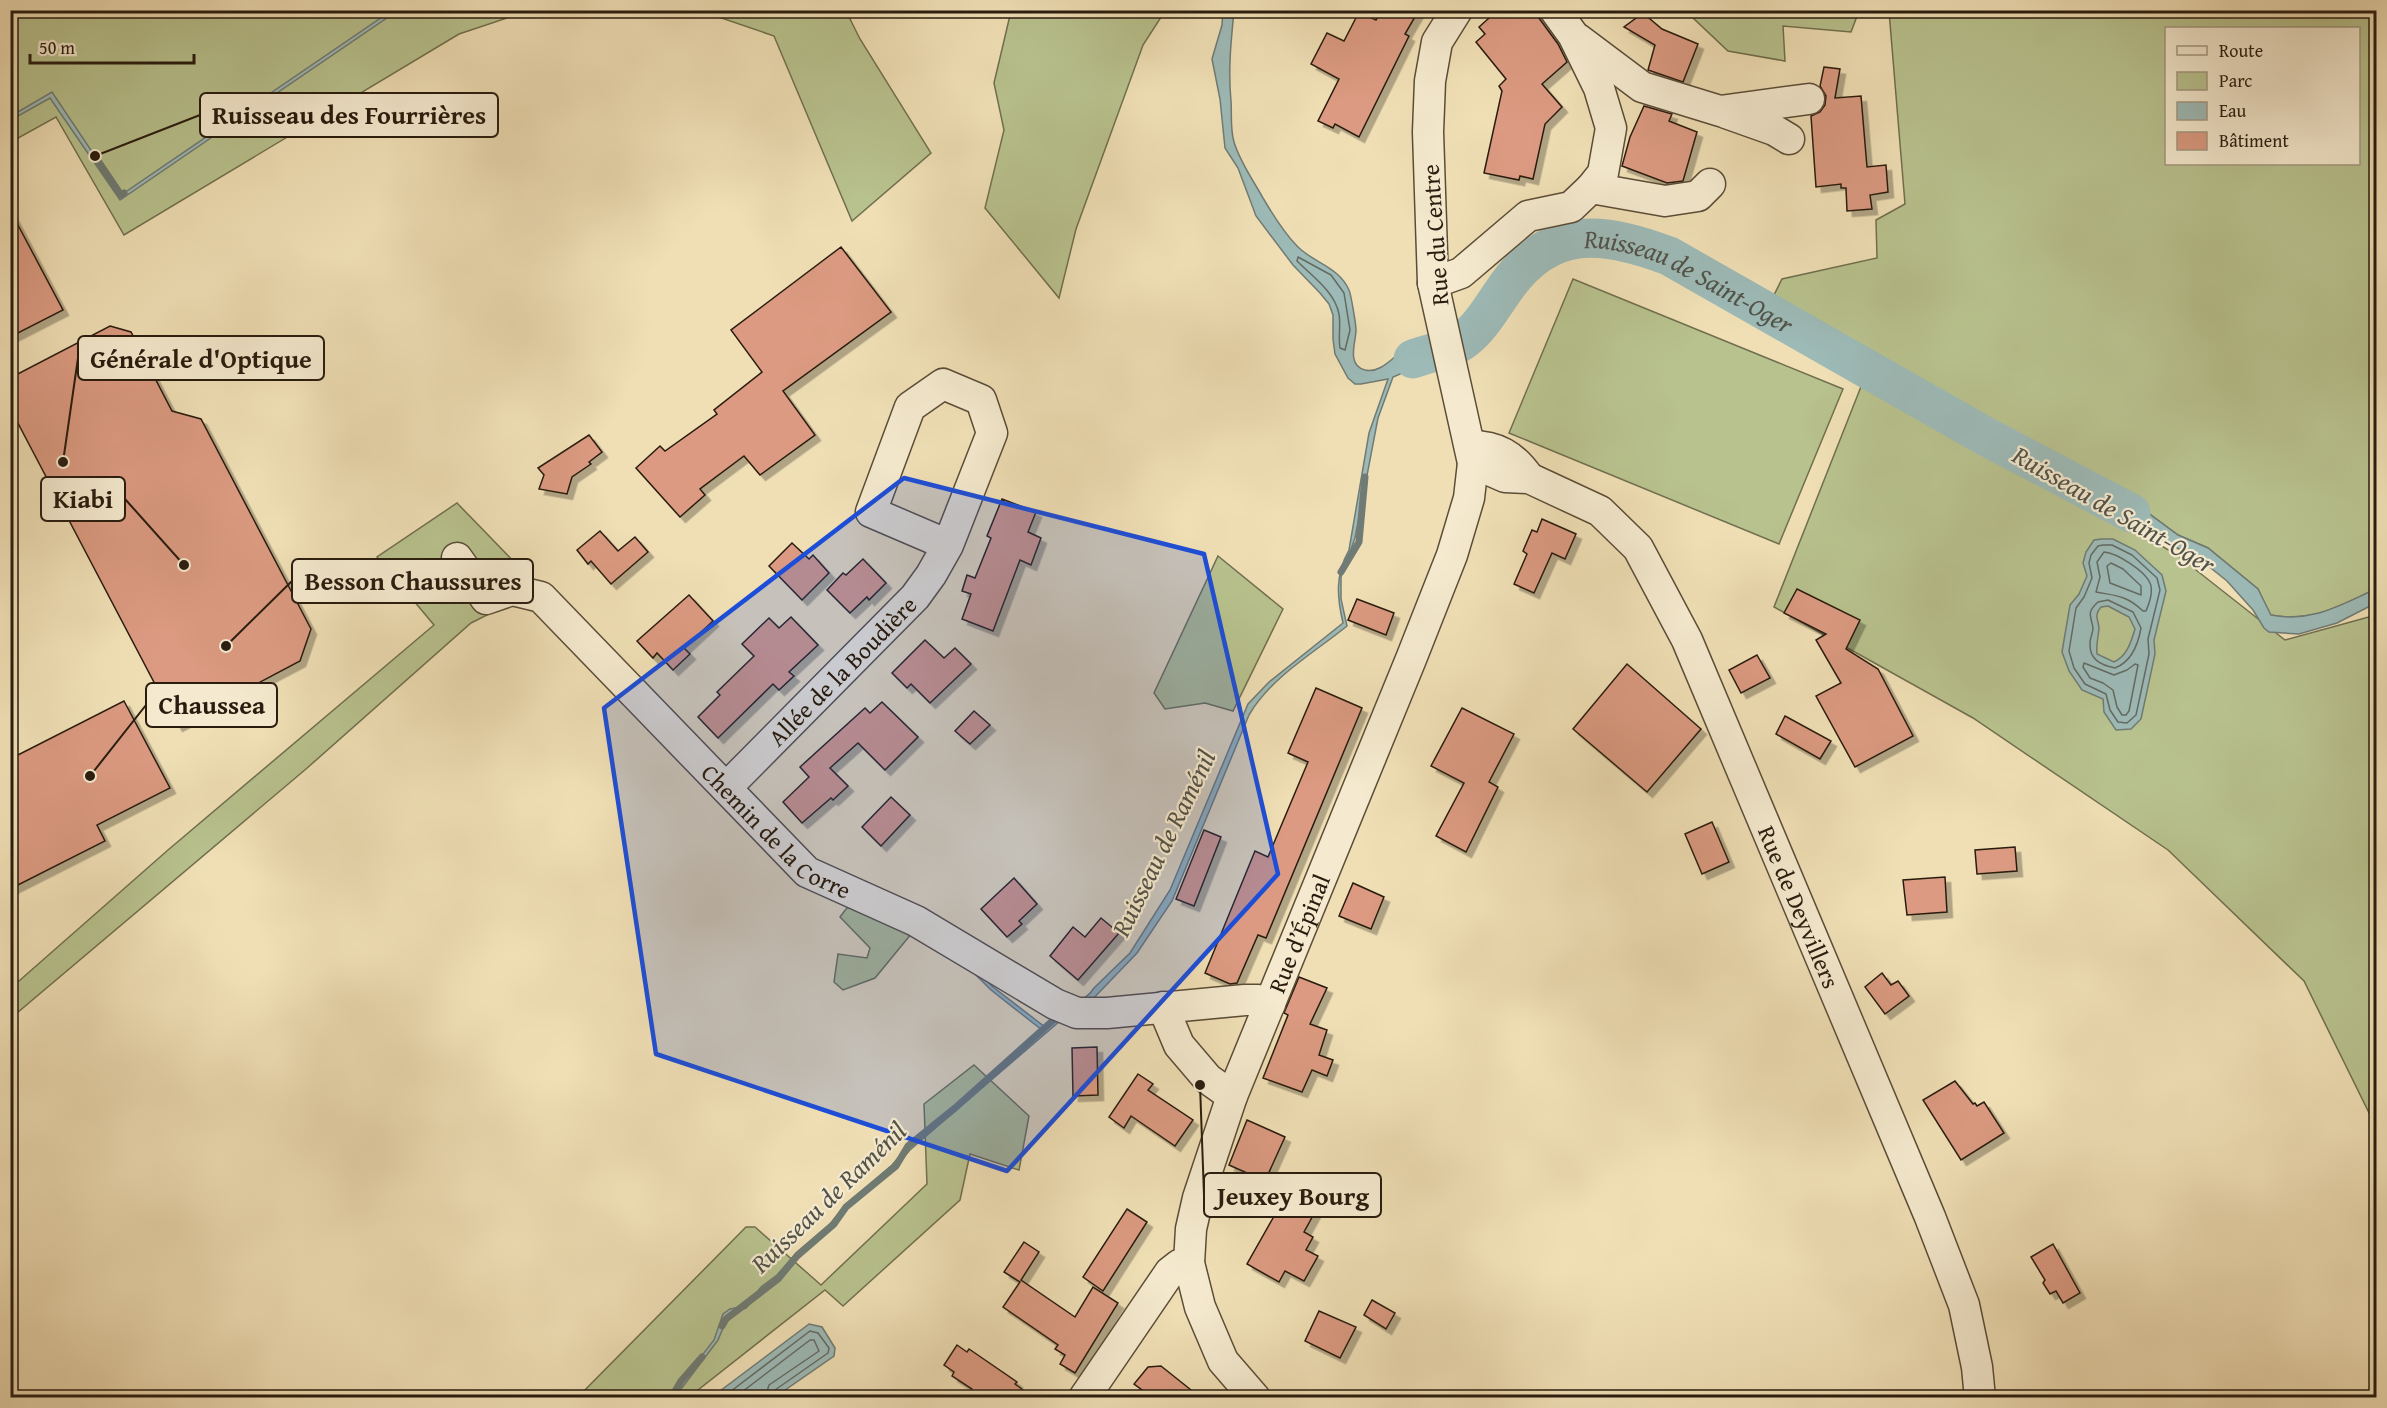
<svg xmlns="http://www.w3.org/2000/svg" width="2387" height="1408" font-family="'Gentium Book Plus',serif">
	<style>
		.green { fill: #b8c28e; stroke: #706f4e; stroke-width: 1.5; fill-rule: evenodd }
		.water { fill: #9dbab7; stroke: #6f7b74; stroke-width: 1.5; fill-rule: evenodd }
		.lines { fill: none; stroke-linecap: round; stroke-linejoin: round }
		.shore { stroke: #636b63; stroke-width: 1.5 }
		.stream { stroke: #6f7b74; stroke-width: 7 }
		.river { stroke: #9dbab7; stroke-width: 39 }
		.building { fill: #db9a81; stroke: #291c0f; stroke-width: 1.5; filter: url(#shadow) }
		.minor-casing { stroke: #5b4d38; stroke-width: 33 }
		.minor { stroke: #f5eacf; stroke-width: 30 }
		.marked { fill: #1d4ed8; fill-opacity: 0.2; stroke: #1d4ed8; stroke-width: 4.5; stroke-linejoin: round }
		.labels { text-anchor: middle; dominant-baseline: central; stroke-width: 4.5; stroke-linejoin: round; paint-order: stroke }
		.street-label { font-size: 24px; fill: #291c0f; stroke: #f5eacf }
		.water-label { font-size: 26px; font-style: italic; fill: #52534a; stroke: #f5eacf }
		.leader { fill: none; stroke: #291c0f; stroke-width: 2 }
		.callout-dot { fill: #291c0f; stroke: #f5eacf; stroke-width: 2 }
		.callout { fill: #f5eacf; stroke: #291c0f; stroke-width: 2 }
		.callout-label { font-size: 26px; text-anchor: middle; font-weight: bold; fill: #291c0f }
	</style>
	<defs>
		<filter id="shadow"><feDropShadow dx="5.5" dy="5.5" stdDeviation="0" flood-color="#0004"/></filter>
	</defs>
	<rect width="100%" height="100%" fill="#f0dfb5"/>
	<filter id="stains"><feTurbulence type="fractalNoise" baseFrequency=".00333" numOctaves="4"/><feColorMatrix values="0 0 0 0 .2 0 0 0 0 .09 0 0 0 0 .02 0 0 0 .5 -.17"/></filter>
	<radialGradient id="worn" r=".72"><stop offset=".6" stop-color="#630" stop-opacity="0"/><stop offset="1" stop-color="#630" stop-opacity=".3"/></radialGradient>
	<!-- green -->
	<g class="green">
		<path d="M11,11H528L459,34L124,235L56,117L11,142Z"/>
		<path d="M701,11H846L860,39L931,153L852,221L774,36Z"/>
		<path d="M1011,11H1165L1143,45L1076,229L1059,298L985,208L1004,130L994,83Z"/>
		<path d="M1690,11V10L1859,11L1851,32L1783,26L1785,61L1728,51L1691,16Z"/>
		<path d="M1889,11H2376V589C2340,606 2312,623 2270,615L2258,589L2208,548L2178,535L2148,513L2085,485L2083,499L2177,555L2285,640L2376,615V1127L2304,981L2168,850L1973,718L1774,607L1864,379L1922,411L1928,395L1769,305L1782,279L1877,258L1876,220L1905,204ZM2166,28H2358V164H2166Z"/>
		<path d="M1573,279L1843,389L1779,544L1509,433Z"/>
		<path d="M457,503L813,870L856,903L912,933L875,978L843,990L834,982L838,954L867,958L870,948L840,917L846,909L855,903L821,890L781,860L556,621L532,605L513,602L471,623L306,769L11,1018V988L168,850L434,625L377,557Z"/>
		<path d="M1218,556L1283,609L1233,711L1205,703L1165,709L1154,693Z"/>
		<path d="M974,1065L1029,1116L1019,1170L970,1154L960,1200L843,1306L825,1290L689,1397L577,1398L746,1227H755L821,1285L927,1184L924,1104Z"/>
	</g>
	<!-- water -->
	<g class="water">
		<path d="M391,11H397L120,200L50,98L11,120V116L52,92L121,195Z"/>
		<path d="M1223,11H1234C1231,41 1228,70 1231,101C1232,115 1230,128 1234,142C1240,162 1253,180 1263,198C1273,215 1284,233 1298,247C1314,263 1339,267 1349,290C1351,294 1356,325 1356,330C1356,342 1346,365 1365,370C1382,374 1395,354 1408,347C1414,344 1423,342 1430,340L1435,359L1393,377L1378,418L1355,538L1341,577V599L1347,626C1314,653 1271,677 1249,715L1172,901L1137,953L1089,1003L1068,1014L910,1150L896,1166L846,1207L834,1224L797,1256L778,1279L763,1289L746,1308L732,1313L728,1316L718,1340L675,1397L669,1398L714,1340L723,1314L730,1309L741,1307L750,1301L761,1287L777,1275L797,1252L830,1224L845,1205L892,1165L908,1146L955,1108L1042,1030L991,990L938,937L945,940L993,987L1045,1027L1052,1020L1058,1008C1072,1003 1086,1001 1094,988L1130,953L1170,890L1248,704L1269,682L1343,623C1337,597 1335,575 1349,550L1369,433L1388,379L1361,384H1355L1348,378L1335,354L1333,339V315L1329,304L1320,293L1293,265L1256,216L1238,168L1225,148L1220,99L1212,59L1222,25Z"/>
		<path d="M1869,360L1916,389L1928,394L1923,411L1864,379Z"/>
		<path d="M2085,485L2148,513L2178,535L2208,548L2258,589L2271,615C2312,623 2340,605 2376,589V603L2337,623L2299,634L2269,632L2264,628L2253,610L2227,581L2202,561L2083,499Z"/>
		<path d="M2102,539H2113L2135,550L2162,575L2166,591L2154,640L2155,654L2141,719L2131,729L2116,730L2104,712L2103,699L2082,690L2069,671L2062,652L2070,605L2079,594L2087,576L2083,563L2086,552L2094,540ZM2108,606L2129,617L2135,629C2131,642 2127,656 2114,662L2097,654C2096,645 2098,638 2099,629C2099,620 2093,616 2101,607Z"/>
		<path d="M809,1324L822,1327L835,1348L834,1356L775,1397H712Z"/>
	</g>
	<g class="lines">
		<!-- shore -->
		<g class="shore">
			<path d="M1298,257L1331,275L1344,293L1350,330L1345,350L1340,348C1338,337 1341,325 1339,314C1335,292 1312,276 1297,261Z"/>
			<path d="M1423,349L1426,351L1425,357L1403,366L1400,365V361L1412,352Z"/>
			<path d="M2103,545H2112L2132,555L2157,578L2160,590L2148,639L2149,654L2136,715L2127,723L2118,722L2110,710L2106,694L2085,684L2074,668L2069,651L2076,608L2084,597L2092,578L2089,563L2091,555L2098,546Z"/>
			<path d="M2104,552C2117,553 2145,571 2150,583C2154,592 2149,604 2146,611H2143C2126,595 2117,596 2096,592L2100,577L2097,562Z"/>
			<path d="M2111,563L2123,569L2141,586V595L2110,583L2107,566Z"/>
			<path d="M2108,600L2133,612L2141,628C2138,645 2131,662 2115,668C2100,665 2089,659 2090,643C2090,638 2093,633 2093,628C2091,615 2086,613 2098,602Z"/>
			<path d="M2084,663L2114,675L2127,670L2135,664L2138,665L2129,711L2126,715H2122L2117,707L2113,690L2103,683L2090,678L2083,667Z"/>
			<path d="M722,1398L810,1331L818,1333L829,1348L828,1353L775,1390L772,1398"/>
			<path d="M734,1398L810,1340H814L819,1351L769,1385L765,1398"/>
		</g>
		<!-- stream -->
		<g class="stream">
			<path d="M96,158L121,195L124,193"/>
			<path d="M1341,572L1359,542L1365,477"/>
			<path d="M722,1326L726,1319L778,1279L797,1256L834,1224L846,1207L896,1166L908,1146L955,1108L1058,1016"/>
			<path d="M671,1398L681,1381L702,1357"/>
		</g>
		<!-- river -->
		<path class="river" id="s1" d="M1413,359C1430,352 1450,351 1464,340C1481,327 1492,307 1504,290C1549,224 1603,231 1669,256L1983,435L2131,513"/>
	</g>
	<!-- building -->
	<g class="building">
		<path d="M1382,10H1419L1405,34L1409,36L1359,137L1335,124L1333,128L1318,121L1339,79L1311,64L1327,33L1344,41L1359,12L1376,20Z"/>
		<path d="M1498,10H1533L1558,44L1567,62L1542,84L1562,107L1545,124L1533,179L1520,176L1519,180L1484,173L1502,91L1499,86L1506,79L1476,42L1485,34L1479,27Z"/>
		<path d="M1643,13L1662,29L1698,44L1683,82L1648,70L1655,45L1624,27Z"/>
		<path d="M1824,67L1840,69L1835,98L1861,96L1867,167L1886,165L1888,192L1870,195L1872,209L1847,211L1846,188H1841V184L1816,187L1811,116L1820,112L1825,105L1826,96L1820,86Z"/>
		<path d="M1644,106L1672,114L1669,121L1697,132L1683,181L1667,183L1622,166L1630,137Z"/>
		<path d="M10,210L63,310L10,337Z"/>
		<path d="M841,247L891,312L783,391L815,435L760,475L744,456L700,489L705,495L680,517L636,468L660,446L665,451L717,414L714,410L762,372L731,330Z"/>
		<path d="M110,326L131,332L172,411L201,419L311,629L300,661L177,726L10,408V378Z"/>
		<path d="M589,435L602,452L589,462L591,464L572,477L567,494L539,489L544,475L538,468Z"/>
		<path d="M1002,499L1036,512L1028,532L1041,538L1031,565L1020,560L993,631L962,619L971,594L962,591L967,575L975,578L991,538L987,536Z"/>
		<path d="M1542,519L1576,534L1565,559L1552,553L1534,593L1514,584L1527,554L1523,551L1532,530L1537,532Z"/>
		<path d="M600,531L618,551L635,537L648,552L611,584L591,561L588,564L577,550Z"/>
		<path d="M792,543L809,559L813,555L829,573L802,600L769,566Z"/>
		<path d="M863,559L886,583L869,600L867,597L850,613L827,590L843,573L846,575Z"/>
		<path d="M1797,589L1860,620L1846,649L1878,669L1913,736L1855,767L1816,696L1841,683L1816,640L1826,634L1784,613Z"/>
		<path d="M689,595L713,621L684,648L690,654L673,670L657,653L653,658L637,641Z"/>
		<path d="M1357,599L1394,613L1386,635L1348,620Z"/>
		<path d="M791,617L818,645L789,672L794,676L779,690L773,684L718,738L698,717L720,695L717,692L754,656L742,644L769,618L779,628Z"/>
		<path d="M925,640L944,658L955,648L971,664L930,703L911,684L907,688L892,673Z"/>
		<path d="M1757,655L1770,678L1741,693L1729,670Z"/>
		<path d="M1627,664L1701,729L1647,792L1573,729Z"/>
		<path d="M1316,688L1362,708L1266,938L1258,935L1237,983L1230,984L1205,973L1255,851L1268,857L1308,762L1288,753Z"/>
		<path d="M124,701L170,788L97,825L105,841L10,889V759Z"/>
		<path d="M882,702L918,737L885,770L858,743L830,768L848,786L833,800L831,798L802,823L783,802L809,777L800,767L865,708L870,713Z"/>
		<path d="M1462,708L1514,734L1489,782L1498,787L1466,852L1436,836L1464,783L1431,766Z"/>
		<path d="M974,711L990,725L970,744L955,731Z"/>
		<path d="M1785,716L1831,741L1820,759L1776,734Z"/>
		<path d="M891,797L910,815L881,846L862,827Z"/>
		<path d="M1712,822L1729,862L1702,874L1685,834Z"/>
		<path d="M1204,830L1221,837L1194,906L1176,899Z"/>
		<path d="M2015,847L2017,871L1977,874L1975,850Z"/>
		<path d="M1945,877L1947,912L1907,915L1903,880Z"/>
		<path d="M1014,878L1037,904L1019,921L1022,924L1007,937L981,909Z"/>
		<path d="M1353,883L1384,897L1371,929L1339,916Z"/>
		<path d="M1101,918L1119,933L1078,980L1050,956L1073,927L1085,937Z"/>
		<path d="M1882,973L1891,985L1898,981L1909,996L1885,1014L1865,987Z"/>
		<path d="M1299,977L1327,988L1310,1024L1327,1030L1319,1055L1333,1060L1327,1076L1312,1070L1302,1092L1263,1078L1288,1015L1284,1013Z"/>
		<path d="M1097,1047L1098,1095L1073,1096L1072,1048Z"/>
		<path d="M1138,1074L1153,1084L1148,1090L1193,1120L1175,1146L1131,1116L1124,1128L1109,1117Z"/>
		<path d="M1955,1081L1973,1104L1975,1103L1977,1106L1984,1102L2004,1133L1961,1160L1923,1100Z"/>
		<path d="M1247,1120L1285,1137L1265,1181L1229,1165Z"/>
		<path d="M1286,1195L1315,1212L1304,1232L1313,1237L1306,1250L1318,1256L1304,1281L1285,1271L1279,1282L1247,1264Z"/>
		<path d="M1127,1209L1147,1222L1103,1291L1083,1277Z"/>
		<path d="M1024,1242L1039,1252L1021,1280L1075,1317L1093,1287L1118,1303L1075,1373L1060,1364L1065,1355L1055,1349L1058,1345L1003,1307L1020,1282L1004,1272Z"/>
		<path d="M2053,1244L2080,1293L2063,1303L2056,1291L2050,1294L2043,1283L2045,1280L2031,1257Z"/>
		<path d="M1372,1300L1395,1313L1386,1329L1364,1315Z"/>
		<path d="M1319,1311L1356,1327L1340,1358L1305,1341Z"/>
		<path d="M957,1345L967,1352L969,1349L1017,1382L1015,1384L1034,1398L980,1397L971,1391L972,1389L952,1376L954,1372L944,1365Z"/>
		<path d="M1161,1366L1201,1398H1136L1142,1390L1134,1384L1148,1367Z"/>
	</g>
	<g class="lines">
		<!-- minor casing -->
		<g class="minor-casing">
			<g id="minor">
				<path d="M1578,39L1642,87L1720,111L1809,99"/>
				<path d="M1726,113L1774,130L1789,139"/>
				<path d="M1591,188L1665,201L1698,196L1710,184"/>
				<path d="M1433,283L1461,273L1528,216L1571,207L1591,188L1603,173L1611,128L1599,88L1573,35L1555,10"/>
				<path d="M1470,446C1497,446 1513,455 1529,478"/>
				<path id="s2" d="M1473,463L1505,477L1529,478L1600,511L1638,548L1687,640L1930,1217L1964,1305L1977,1367L1980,1398"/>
				<path id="s3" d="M457,558L486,599L512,590L541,597L807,872L916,921L1055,1004L1077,1013H1107L1245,1000H1258L1270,1004"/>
				<path id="s4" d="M726,788L915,597L931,575L948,545L992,433L981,400L943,384L910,407L871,512L948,545"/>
				<path d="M1163,1007L1179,1045L1208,1079L1232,1096"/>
				<path d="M1084,1398L1170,1272L1179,1265L1189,1263"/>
				<path id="s5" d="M1255,1398L1223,1361L1200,1307L1189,1263L1191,1229L1198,1198L1232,1096L1411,659L1452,555L1469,498L1473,463L1433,283L1428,132L1430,81L1437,42L1457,10"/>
			</g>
		</g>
		<!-- minor -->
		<use href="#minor" class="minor"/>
	</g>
	<!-- marked area -->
	<path class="marked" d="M904,478L1204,554L1278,874L1007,1171L656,1054L604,708Z"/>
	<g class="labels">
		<!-- street labels -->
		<g class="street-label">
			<text transform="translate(1435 235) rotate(-94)">Rue du Centre</text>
			<text stroke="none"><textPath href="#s4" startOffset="165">Allée de la Boudière</textPath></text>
			<text stroke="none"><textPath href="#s3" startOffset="441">Chemin de la Corre</textPath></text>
			<text stroke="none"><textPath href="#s2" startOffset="584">Rue de Deyvillers</textPath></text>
			<text stroke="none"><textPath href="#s5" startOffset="502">Rue d’Épinal</textPath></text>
		</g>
		<!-- water labels -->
		<g class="water-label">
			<text stroke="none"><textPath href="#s1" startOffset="332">Ruisseau de Saint-Oger</textPath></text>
			<text transform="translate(2114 509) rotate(30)">Ruisseau de Saint-Oger</text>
			<text transform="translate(1163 843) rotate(-64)">Ruisseau de Raménil</text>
			<text transform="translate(828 1197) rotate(-44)">Ruisseau de Raménil</text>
		</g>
	</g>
	<!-- callouts -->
	<path class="leader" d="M95 156L200 115M63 462L78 358M184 565L125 499M226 646L292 581M90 776L146 705M1200 1085L1204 1195"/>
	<g class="callout-dot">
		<circle cx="95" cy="156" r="6"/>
		<circle cx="63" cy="462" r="6"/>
		<circle cx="184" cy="565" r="6"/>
		<circle cx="226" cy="646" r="6"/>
		<circle cx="90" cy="776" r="6"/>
		<circle cx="1200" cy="1085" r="6"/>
	</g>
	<g class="callout">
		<rect x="200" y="93" width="298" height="44" rx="6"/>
		<rect x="78" y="336" width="246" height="44" rx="6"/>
		<rect x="41" y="477" width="84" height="44" rx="6"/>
		<rect x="292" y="559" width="241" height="44" rx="6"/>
		<rect x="146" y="683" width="131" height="44" rx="6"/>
		<rect x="1204" y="1173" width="177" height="44" rx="6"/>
	</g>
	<g class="callout-label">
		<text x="349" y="124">Ruisseau des Fourrières</text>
		<text x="201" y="368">Générale d'Optique</text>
		<text x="83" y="508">Kiabi</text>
		<text x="413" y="590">Besson Chaussures</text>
		<text x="212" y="714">Chaussea</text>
		<text x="1293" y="1205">Jeuxey Bourg</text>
	</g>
	<!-- margin -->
	<rect width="2387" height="1408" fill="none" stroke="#f0dfb5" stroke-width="36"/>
	<rect x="12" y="12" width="2363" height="1384" fill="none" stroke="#291c0f" stroke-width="3"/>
	<rect x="18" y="18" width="2351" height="1372" fill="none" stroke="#291c0f" stroke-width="1.5"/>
	<!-- legend -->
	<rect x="2165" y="27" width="195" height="138" fill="#f5eacf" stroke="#a39882" stroke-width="1.5"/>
	<rect x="2177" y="46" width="30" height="9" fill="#f5eacf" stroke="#a39882" stroke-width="1.5"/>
	<text x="2219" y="57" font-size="18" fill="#291c0f">Route</text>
	<rect x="2177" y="72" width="30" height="18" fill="#b8c28e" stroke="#a39882" stroke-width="1.5"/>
	<text x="2219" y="87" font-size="18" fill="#291c0f">Parc</text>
	<rect x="2177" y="102" width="30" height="18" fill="#9dbab7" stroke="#a39882" stroke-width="1.5"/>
	<text x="2219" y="117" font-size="18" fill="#291c0f">Eau</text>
	<rect x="2177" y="132" width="30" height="18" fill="#db9a81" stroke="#a39882" stroke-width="1.5"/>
	<text x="2219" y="147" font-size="18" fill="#291c0f">Bâtiment</text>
	<!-- scale -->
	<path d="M30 54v9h164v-9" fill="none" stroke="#291c0f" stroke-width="3"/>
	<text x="39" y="54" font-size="18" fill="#291c0f" stroke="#f5eacf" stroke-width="4.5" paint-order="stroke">50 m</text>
	<rect width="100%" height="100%" filter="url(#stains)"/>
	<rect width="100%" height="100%" fill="url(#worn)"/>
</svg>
